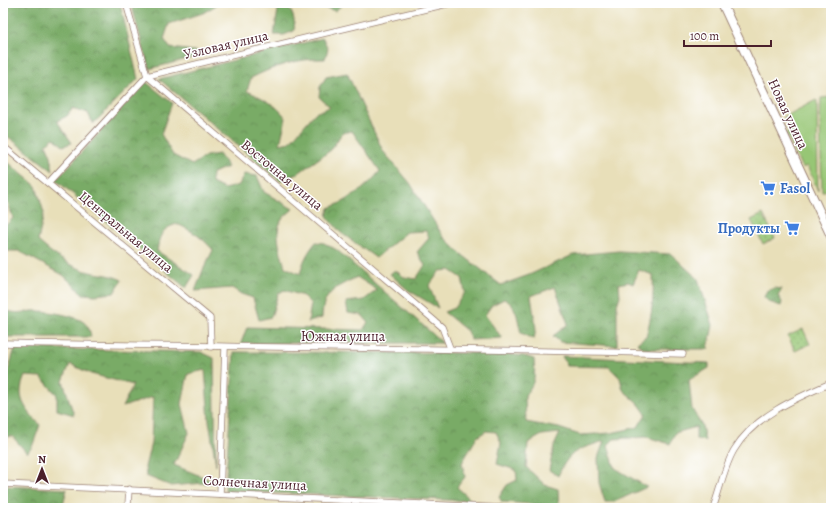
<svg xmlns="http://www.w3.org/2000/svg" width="834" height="511" font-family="Alegreya,serif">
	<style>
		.grass { fill: #97c675; stroke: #707250 }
		.forest { fill: url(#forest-crowns); stroke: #626548 }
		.park { fill: url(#park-dots); stroke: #707250 }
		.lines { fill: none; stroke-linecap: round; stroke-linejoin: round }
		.street-casing { stroke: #997f72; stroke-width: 7 }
		.secondary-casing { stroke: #997f72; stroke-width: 10 }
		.street { stroke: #fff; stroke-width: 5.5 }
		.secondary { stroke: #fff; stroke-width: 8 }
		.labels { text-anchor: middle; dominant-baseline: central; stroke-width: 3; stroke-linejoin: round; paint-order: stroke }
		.street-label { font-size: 14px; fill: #4a1f2b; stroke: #fff }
		.shop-label { font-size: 14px; font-weight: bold; fill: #366cbe; stroke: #fff; text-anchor: start }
	</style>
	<defs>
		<pattern id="forest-crowns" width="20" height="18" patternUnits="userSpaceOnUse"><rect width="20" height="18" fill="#79ab66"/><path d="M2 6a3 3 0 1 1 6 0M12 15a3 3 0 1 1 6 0" fill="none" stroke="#658b54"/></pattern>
		<pattern id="park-dots" width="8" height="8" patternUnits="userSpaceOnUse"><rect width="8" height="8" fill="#97c675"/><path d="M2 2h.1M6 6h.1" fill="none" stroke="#7da060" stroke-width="1.8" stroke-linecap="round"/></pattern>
	</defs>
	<rect width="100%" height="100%" fill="#fff"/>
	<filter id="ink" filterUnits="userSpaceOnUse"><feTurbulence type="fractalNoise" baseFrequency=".025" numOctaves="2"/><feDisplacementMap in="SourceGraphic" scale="8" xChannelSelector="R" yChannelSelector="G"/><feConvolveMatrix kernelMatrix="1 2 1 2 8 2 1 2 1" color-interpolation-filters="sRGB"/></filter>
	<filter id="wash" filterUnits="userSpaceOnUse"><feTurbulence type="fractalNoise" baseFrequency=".012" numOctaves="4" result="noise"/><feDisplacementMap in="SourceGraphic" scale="16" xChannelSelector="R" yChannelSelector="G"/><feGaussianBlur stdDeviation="0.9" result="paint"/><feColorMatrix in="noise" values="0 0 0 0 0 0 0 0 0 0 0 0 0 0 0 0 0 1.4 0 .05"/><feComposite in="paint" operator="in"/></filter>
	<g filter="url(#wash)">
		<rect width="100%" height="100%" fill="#e8dfb9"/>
		<!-- grass -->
		<g class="grass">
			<path d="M831,97L829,100L831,106V188L822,192L820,122L821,98Z"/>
			<path d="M816,100L817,102L818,191L807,166L802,168L786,133L790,131L784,117Z"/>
		</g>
		<!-- forest -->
		<g class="forest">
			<path d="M3,3H120L138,79L93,124L88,113L73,108L67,116L57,121L72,143L63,146L54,138L46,144L51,156L53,171L3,133Z"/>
			<path d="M131,3H220L203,13L169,24L164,39L170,48L195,51L207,54L149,69Z"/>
			<path d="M279,3H286C292,12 296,19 294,31L284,35H274Z"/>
			<path d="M324,3H344L335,11L323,7Z"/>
			<path d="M323,38L328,49L325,59C298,58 275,66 251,78L247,91C263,98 276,104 286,118L280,144L290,142L315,113L330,107L319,97L320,87L326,77L347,73L383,151L410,183L443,236L460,253L501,285L529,275L573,255L619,251L671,254L698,279L713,325L708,349H645L637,343L646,336C652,315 654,297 653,275L639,270L633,284L628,282L619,284L620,296L617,305V346L560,342L553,336L568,324L555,287L531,296L536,329L534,339L521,333C517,319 518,306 504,299L492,305L485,315L502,338L471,340L467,331L444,312L454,308L465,292L462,278L450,270L440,271L429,286L438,308L408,290L390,274L395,270L404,277L416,279L425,265L417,252L429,238L426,231L407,232L376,258L340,232L327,216L329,208C350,200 365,189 380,171L352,131L342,133L331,150L297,174L280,181L159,79Z"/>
			<path d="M146,82L172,103L161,134L173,155L192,165L206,156L219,154L228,167L212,173V183L224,189L239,185L244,174L257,176L264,192L293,209C289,213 284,216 281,221C274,234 281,253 285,267L300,274C303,261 307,253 316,242L324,243L337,250L443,343H241L247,327L363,330L368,322L362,315L348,313L346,302L364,300L377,290L357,277C335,288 323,292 322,318L308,322L311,304L303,296L284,290L278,294L271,317L259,320L253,298L241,294L232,288L195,291L203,270L213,250C203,238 191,230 177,224C161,229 160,235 157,251L194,275L186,288L56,180Z"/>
			<path d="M3,158L36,186L44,213L38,241C52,254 68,265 86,271C99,275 108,273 122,280L114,293L95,295L83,294L63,275L19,251H3V228L13,218L8,203L3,199Z"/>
			<path d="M774,288L782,289L778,296L782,302L781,306L769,302L764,297L767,291Z"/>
			<path d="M3,297L7,311C20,314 20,312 32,311C43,310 73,315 82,321C88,325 90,330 91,337H3Z"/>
			<path d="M15,348L201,352L214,358L216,465L209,421L205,370L188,374L182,404L189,433L174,465L215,482L171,486L146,476L145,467L151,443L153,397L122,407L133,385L91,374L70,364L63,381L74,415L57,410V395L41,377L25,376C15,398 25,408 40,425L32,447L27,453L12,436L3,438V379L6,378Z"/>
			<path d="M234,352L499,353L524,356L534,359C535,376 536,382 525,395L526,422L559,428L580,435L611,433L638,427L646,414L638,403L623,390L620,378L609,367L567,366L562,356L709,363V368L689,380L692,409L702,426L705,441L696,439V427L675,433L670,444L647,437L614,439L608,445L615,468L647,487L614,502H605L599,483L598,458L604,441C578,450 570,449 558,476L549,470L554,446L560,433L542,435L528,443L526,467L545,485L558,489L559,506L502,502L499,497L507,485L517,480L516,470L497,464L501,442L496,432L486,431L477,437L462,463L465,477L457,487L472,501L225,491Z"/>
			<path d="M3,486L67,489L62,508H3Z"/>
		</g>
		<!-- park -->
		<g class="park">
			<path d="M763,214L775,238L763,244L751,220Z"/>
			<path d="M803,329L810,344L795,351L788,336Z"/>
		</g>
	</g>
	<g filter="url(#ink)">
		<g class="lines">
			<!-- street casing -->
			<g class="street-casing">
				<g id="street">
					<path d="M126,3L147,76L442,327L450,348"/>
					<path d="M3,146L210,318L211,347"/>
					<path d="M48,183L147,76L451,3"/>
					<path d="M3,343C230,347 456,348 683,354"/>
					<path d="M3,484L505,508"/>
					<path d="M129,489L128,505L130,508"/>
					<path d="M220,494L225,348"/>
					<path d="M713,508C720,490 724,467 734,450C754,416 796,398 831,383"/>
				</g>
			</g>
			<!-- secondary casing -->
			<g class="secondary-casing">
				<path id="secondary" d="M722,3L831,236"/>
			</g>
			<!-- street -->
			<use href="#street" class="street"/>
			<!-- secondary -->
			<use href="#secondary" class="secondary"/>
		</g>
	</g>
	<!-- icons -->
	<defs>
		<g id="supermarket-bare" transform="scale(1.2)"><path d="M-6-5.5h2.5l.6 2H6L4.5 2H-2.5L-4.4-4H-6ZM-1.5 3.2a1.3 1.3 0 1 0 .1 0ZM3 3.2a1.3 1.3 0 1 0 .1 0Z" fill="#3f7fe0" stroke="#fff" stroke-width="2.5" paint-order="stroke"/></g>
	</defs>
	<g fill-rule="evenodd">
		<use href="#supermarket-bare" x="768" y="188"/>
		<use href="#supermarket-bare" x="792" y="228"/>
	</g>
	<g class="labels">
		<!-- street labels -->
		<g class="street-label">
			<text transform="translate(226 45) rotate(-13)">Узловая улица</text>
			<text transform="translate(788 114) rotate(65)">Новая улица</text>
			<text transform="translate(282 175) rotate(40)">Восточная улица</text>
			<text transform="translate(126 232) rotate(40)">Центральная улица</text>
			<text x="343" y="336">Южная улица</text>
			<text transform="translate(255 483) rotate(3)">Солнечная улица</text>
		</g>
		<!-- shop labels -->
		<g class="shop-label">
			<text x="780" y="188">Fasol</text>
			<text x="780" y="228" text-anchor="end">Продукты</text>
		</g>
	</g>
	<!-- margin -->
	<rect width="834" height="511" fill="none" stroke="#fff" stroke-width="16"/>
	<!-- north arrow -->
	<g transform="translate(42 469)" stroke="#ffffff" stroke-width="3" paint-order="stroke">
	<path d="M0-3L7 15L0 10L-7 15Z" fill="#4a1f2b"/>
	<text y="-6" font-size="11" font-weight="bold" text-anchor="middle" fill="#4a1f2b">N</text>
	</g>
	<!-- scale -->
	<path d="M684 40v6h87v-6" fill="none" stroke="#4a1f2b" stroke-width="2"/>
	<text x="690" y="40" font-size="12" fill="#4a1f2b" stroke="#ffffff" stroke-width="3" paint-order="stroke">100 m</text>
</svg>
